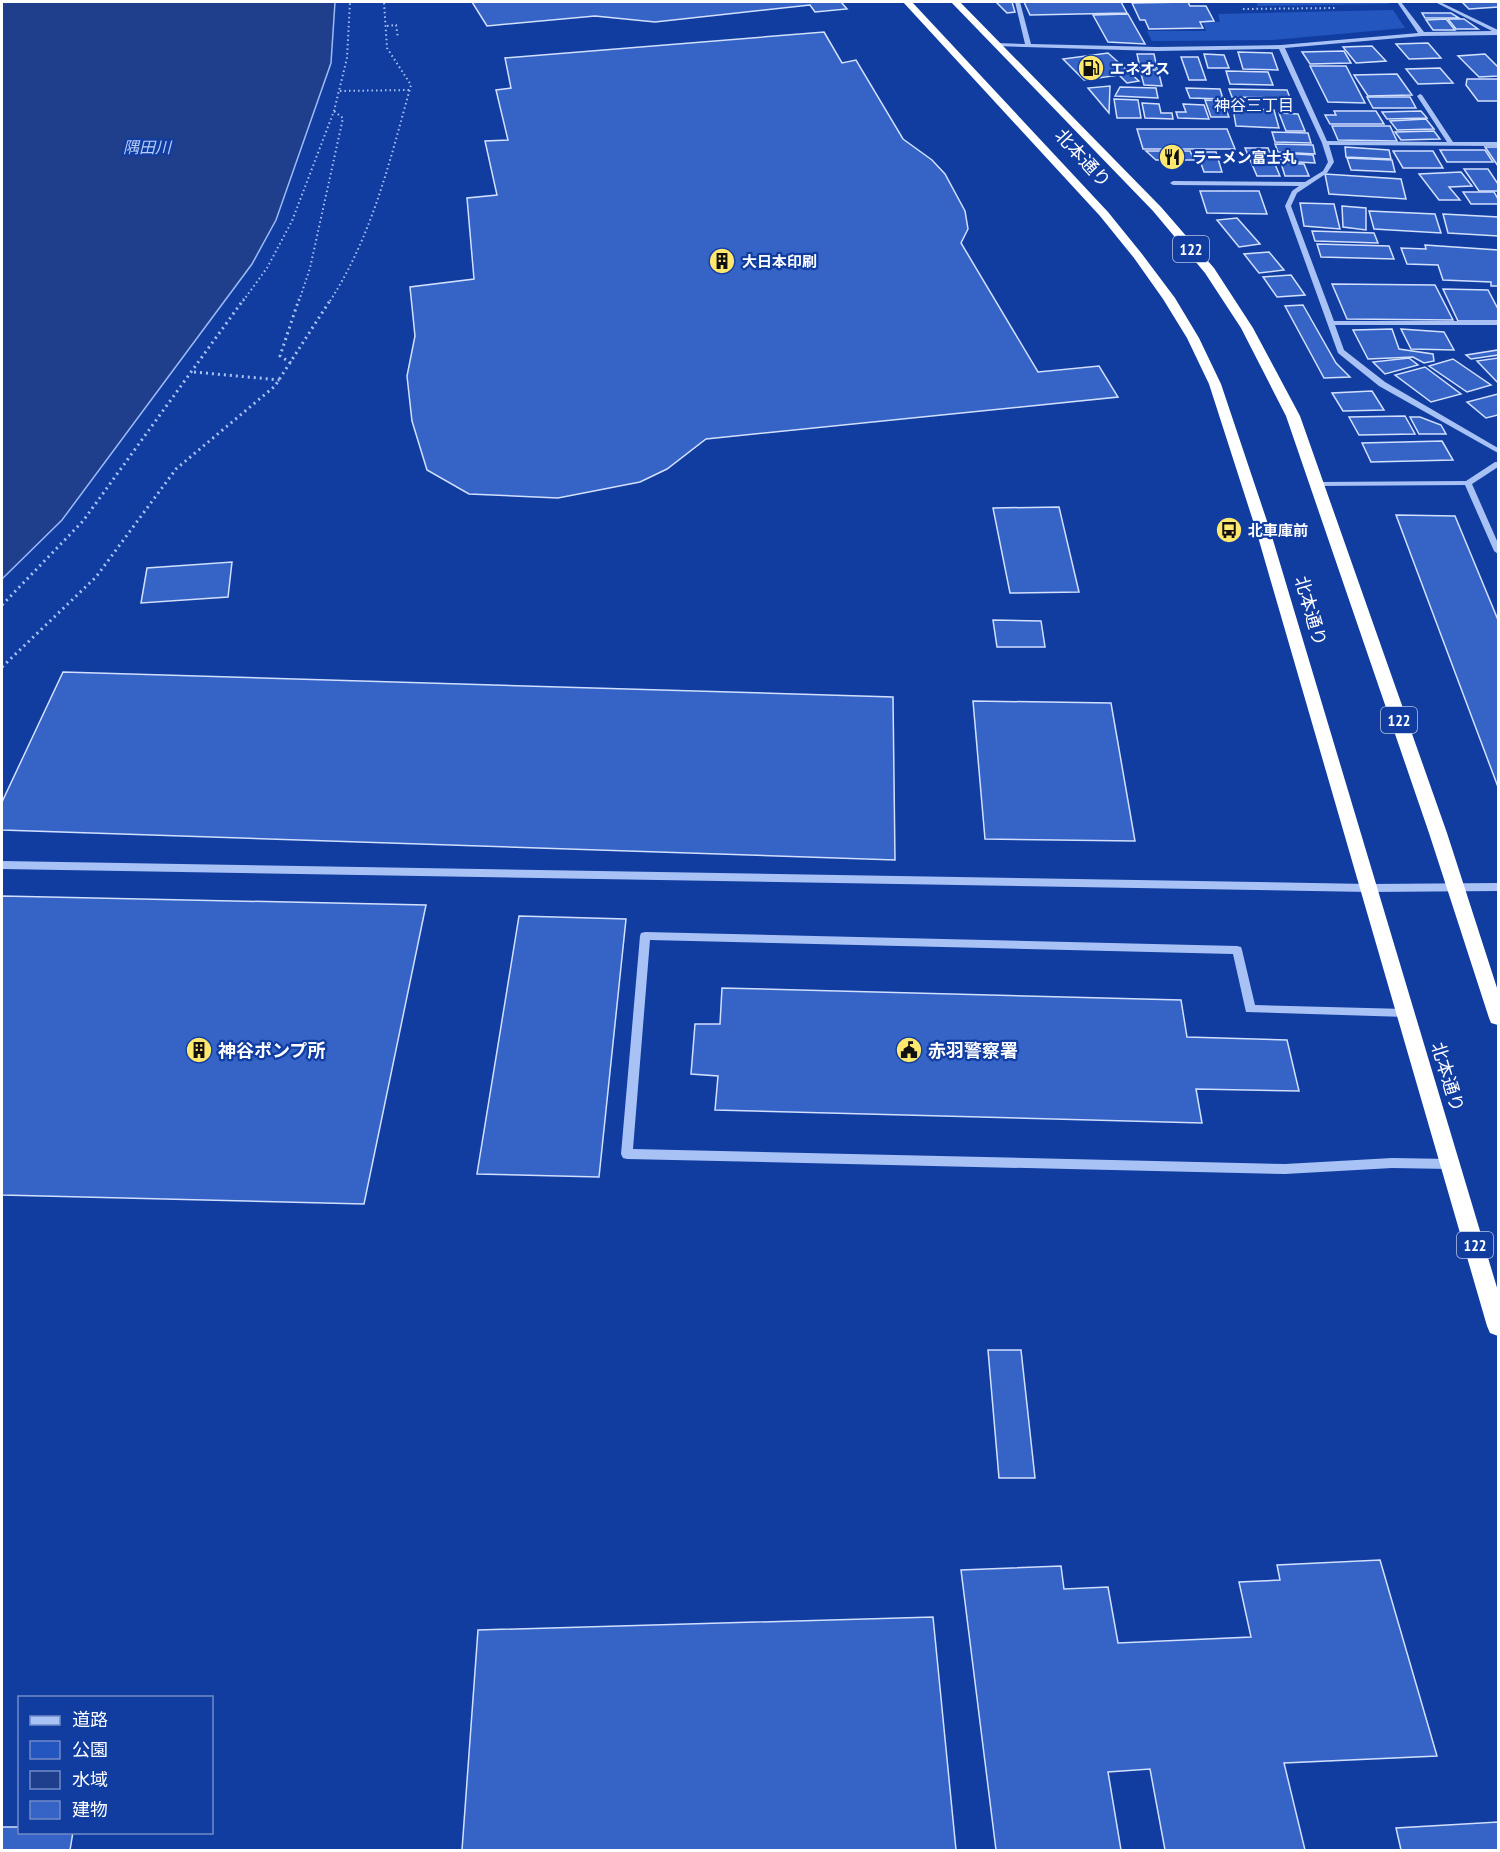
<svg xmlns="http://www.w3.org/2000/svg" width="1500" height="1852" font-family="'PT Sans Narrow','Noto Sans JP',sans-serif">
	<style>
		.green { fill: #2356bf }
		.water { fill: #1f3f8c; stroke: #9bbaf8; stroke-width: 1.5 }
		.building { fill: #3563c6; stroke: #d2e0fe; stroke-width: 1.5 }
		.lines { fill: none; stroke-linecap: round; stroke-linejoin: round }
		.path-far1 { stroke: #a9c2f5; stroke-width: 2; stroke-dasharray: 1.5 3; stroke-linecap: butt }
		.path { stroke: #a9c2f5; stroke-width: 3; stroke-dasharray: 2 4; stroke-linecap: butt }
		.minor { fill: #a9c2f5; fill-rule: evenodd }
		.highway { fill: #fff; fill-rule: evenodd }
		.labels { text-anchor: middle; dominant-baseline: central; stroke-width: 4.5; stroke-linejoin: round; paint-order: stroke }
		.far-poi-label { font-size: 15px; font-weight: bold; fill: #fff; stroke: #113da1; text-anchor: start }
		.far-neighbourhood-label { font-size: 16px; fill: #fff; stroke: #113da1 }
		.far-water-label { font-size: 16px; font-style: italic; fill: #b6cdfb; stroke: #113da1 }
		.shield { fill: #113da1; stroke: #b8c5e3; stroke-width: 1.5 }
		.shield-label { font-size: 16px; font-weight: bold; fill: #fff }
		.street-label { font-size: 18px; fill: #fff; stroke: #113da1 }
		.poi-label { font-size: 18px; font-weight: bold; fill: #fff; stroke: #113da1; text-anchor: start }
	</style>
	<rect width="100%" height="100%" fill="#113da1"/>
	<!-- green -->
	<g class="green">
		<path d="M1256,2H1387L1389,4L1258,6Z"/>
		<path d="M1393,10L1405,28L1273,40L1152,41L1147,31H1206L1203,22H1220L1218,14Z"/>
	</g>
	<!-- water -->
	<path class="water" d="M2,2H335L331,63L276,220L252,264L62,520L2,579Z"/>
	<!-- building -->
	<g class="building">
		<path d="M472,2H841L847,9L815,12L810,5L655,22L595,16L487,26Z"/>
		<path d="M996,2H1012L1015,12L1007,13Z"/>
		<path d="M1024,2H1121L1127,13L1030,15Z"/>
		<path d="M1188,2L1190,6H1206L1214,21L1200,22L1203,28L1149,29L1145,20H1140L1132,3Z"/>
		<path d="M1462,2H1498V7L1469,9Z"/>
		<path d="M1422,13H1451L1459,18H1425Z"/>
		<path d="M1128,14L1145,44L1108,42L1093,15Z"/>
		<path d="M1446,19L1455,30H1433L1426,20Z"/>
		<path d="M1448,19H1464L1478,29H1456Z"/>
		<path d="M824,32L842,63L856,60L903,139L932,160L945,174L965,211L968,229L961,243L1038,372L1099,366L1118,397L706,439L667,469L640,482L558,498L469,494L427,470L412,421L407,376L415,336L410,287L474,279L467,198L497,195L485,141L508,140L496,90L511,88L505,58Z"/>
		<path d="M1428,43L1441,58L1409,59L1396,44Z"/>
		<path d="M1372,46L1386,61L1356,63L1343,47Z"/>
		<path d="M1344,51L1351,63L1310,64L1302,52Z"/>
		<path d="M1238,52L1272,53L1278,70L1243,69Z"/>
		<path d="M1108,53L1139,81L1127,83L1119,75L1084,80L1063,59Z"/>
		<path d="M1137,54H1154L1157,68H1140Z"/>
		<path d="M1204,54L1224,55L1229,68H1208Z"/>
		<path d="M1485,54L1498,67V76L1479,77L1458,56Z"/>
		<path d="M1181,57H1198L1206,80H1189Z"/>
		<path d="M1310,66H1346L1365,103L1328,102Z"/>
		<path d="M1440,68L1453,83L1418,84L1406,69Z"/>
		<path d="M1140,70H1158L1162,86L1144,85Z"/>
		<path d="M1226,71L1268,72L1273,85L1230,84Z"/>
		<path d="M1397,74L1412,95L1368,96L1354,75Z"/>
		<path d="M1467,79H1498V101H1478L1466,85Z"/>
		<path d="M1110,86L1109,113L1088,88Z"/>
		<path d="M1120,87L1156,88L1158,98L1115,96Z"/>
		<path d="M1186,88L1220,89L1223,99L1190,98Z"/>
		<path d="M1229,89L1287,90L1290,98L1232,97Z"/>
		<path d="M1367,97H1410L1416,108H1373Z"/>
		<path d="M1114,99L1138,100L1141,118H1117Z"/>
		<path d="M1205,100L1223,101L1229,117H1211Z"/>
		<path d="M1142,103L1159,104L1161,113H1172L1173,119L1145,118Z"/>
		<path d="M1183,104L1204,105L1209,119L1178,118L1176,112H1186Z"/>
		<path d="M1233,108L1274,110L1279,128L1236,126Z"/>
		<path d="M1334,111H1376L1384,124H1330L1325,115H1336Z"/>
		<path d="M1421,111L1427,118L1387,119L1382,112Z"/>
		<path d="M1279,113L1298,114L1305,131H1286Z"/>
		<path d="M1426,119L1434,129L1397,130L1390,121Z"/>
		<path d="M1332,126H1390L1397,141L1338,140Z"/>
		<path d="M1137,129H1227L1235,149H1143Z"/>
		<path d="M1434,131L1440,139L1401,140L1395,132Z"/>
		<path d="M1272,132L1308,133L1311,143L1275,142Z"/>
		<path d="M1275,144L1313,145L1315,154L1278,152Z"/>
		<path d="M1345,147L1389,150L1391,159L1346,157Z"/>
		<path d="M1485,147H1498V166Z"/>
		<path d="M1245,148H1268L1280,176H1257Z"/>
		<path d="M1440,150H1485L1493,162H1447Z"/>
		<path d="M1146,151H1190L1194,160H1156Z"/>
		<path d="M1393,151H1433L1443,168H1403Z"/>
		<path d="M1197,152H1216L1222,172H1204Z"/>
		<path d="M1279,153L1313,155L1315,163L1281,161Z"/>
		<path d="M1347,158L1392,160L1395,172L1351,170Z"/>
		<path d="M1281,163L1304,164L1309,176H1285Z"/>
		<path d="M1464,169H1488L1498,184V191H1479Z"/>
		<path d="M1461,172L1472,186L1449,187L1460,200H1439L1419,174Z"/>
		<path d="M1325,174L1401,179L1406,199L1329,194Z"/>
		<path d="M1200,191H1259L1267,214L1207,213Z"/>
		<path d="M1463,192H1494L1498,199V204H1471Z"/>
		<path d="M1300,203L1334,204L1340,229L1304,226Z"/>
		<path d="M1342,206L1366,208V230L1343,227Z"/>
		<path d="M1369,211L1435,214L1441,233L1374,229Z"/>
		<path d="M1443,214L1498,217V236L1448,233Z"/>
		<path d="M1237,218L1260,244L1239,247L1217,220Z"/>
		<path d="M1312,231L1374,233L1378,243L1315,241Z"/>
		<path d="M1317,244L1389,246L1394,259L1321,257Z"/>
		<path d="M1425,245L1498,250V286H1491V282L1443,280L1438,265L1407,264L1401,248L1426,249Z"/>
		<path d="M1269,252L1284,270L1259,273L1244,254Z"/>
		<path d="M1291,275L1305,295L1277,297L1263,277Z"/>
		<path d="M1332,284L1435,285L1453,320L1347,319Z"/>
		<path d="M1443,289L1488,290L1498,309V321H1458Z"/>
		<path d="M1303,305L1336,363L1350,377L1324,378L1285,306Z"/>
		<path d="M1392,329L1399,349L1433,354L1434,361L1424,363L1413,357L1368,359L1353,330Z"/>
		<path d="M1401,329L1444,332L1454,350L1411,349Z"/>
		<path d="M1498,350V355L1471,359L1466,355Z"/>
		<path d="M1409,358L1418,365L1385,374L1373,362Z"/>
		<path d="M1498,358V383L1477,361Z"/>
		<path d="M1453,359L1491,385L1467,392L1429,366Z"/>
		<path d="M1425,367L1461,394L1431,402L1395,375Z"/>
		<path d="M1372,391L1384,410L1343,411L1332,393Z"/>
		<path d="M1498,394V415L1486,418L1467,402Z"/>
		<path d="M1405,416L1415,434L1359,435L1349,417Z"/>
		<path d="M1410,417H1420L1441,425L1446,434H1419Z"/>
		<path d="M1442,441L1453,460L1371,462L1362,443Z"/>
		<path d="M1059,507L1079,592L1010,593L993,508Z"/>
		<path d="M1396,515L1455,516L1498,620V787Z"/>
		<path d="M232,562L228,597L141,603L147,568Z"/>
		<path d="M993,620L1041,621L1045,647H997Z"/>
		<path d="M63,672L893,697L895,860L2,830V802Z"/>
		<path d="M973,701L1111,703L1135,841L985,839Z"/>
		<path d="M2,896L426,905L364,1204L2,1195Z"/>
		<path d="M519,916L626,919L599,1177L477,1174Z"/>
		<path d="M722,988L1181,1000L1187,1037L1287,1040L1299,1091L1196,1089L1202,1123L715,1110L718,1076L691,1074L695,1024H720Z"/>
		<path d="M988,1350H1021L1035,1478H999Z"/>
		<path d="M1380,1560L1437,1756L1284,1763L1305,1850H1165L1150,1769L1108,1772L1121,1850H996L961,1570L1061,1566L1064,1589L1108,1587L1118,1643L1251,1637L1239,1582L1280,1580L1277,1565Z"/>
		<path d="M933,1617L956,1850H462L478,1630Z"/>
		<path d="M1498,1822V1850H1401L1396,1828Z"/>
		<path d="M2,1827H20V1832H73L70,1850H2Z"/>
	</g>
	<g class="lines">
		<!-- path-far1 -->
		<g class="path-far1">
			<path d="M1243,9L1336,8"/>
			<path d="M387,26L396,25L398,38"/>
			<path d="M340,91L410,90"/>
			<path d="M243,301L267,268L292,221L334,111L347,58L350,2"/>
			<path d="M299,301L310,268L343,118L334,111"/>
			<path d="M330,301C373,234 390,160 411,85L387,48L384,2"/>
		</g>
		<!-- path -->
		<g class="path">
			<path d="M291,363L280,356L299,299"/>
			<path d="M194,372L280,380"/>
			<path d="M2,605L83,521L244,299"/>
			<path d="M2,667L96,577L176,469L275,386L331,299"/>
		</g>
		<!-- minor -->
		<g class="minor">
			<path d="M1015,2H1020L1031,44L1157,47L1281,45L1418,33L1397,2H1401L1424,32L1492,31L1435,2H1440L1498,30V35L1422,36L1285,48L1327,141L1447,142L1417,96L1420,94L1422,95L1453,142H1498V146L1329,145L1334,162L1327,173L1297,193L1291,206L1334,321H1498V325H1335L1344,350L1385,382L1498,448V453L1379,386L1338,353L1285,206L1292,191L1299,186L1173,185L1170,183L1173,181L1305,182L1323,171L1328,162L1322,143L1279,49L1157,51L995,46L994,45L997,43L1025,44Z"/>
			<path d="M1495,462H1498V467L1472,484L1498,543V554L1494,551L1465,485L1317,486L1313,484L1317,482L1466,481Z"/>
			<path d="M2,861L1369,884L1498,883V891L1369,892L2,869Z"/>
			<path d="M645,932L1237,946L1241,947L1242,950L1255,1005L1406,1009L1410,1010L1411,1013L1410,1016L1406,1017L1246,1012L1233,954L650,940L633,1149L1285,1164L1392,1158L1451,1159L1455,1160L1457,1164L1455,1168L1451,1169L1392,1168L1285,1174L627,1159L623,1158L621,1154L640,936L641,933Z"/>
		</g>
		<!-- highway -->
		<g class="highway">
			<path d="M903,2H912L1108,212L1142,254L1175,298L1199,338L1221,384L1270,530L1498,1291V1336L1490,1333L1487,1326L1256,530L1209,384L1187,338L1163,299L1134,258L1100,216Z"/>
			<path d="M951,2H960L1161,207L1214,268L1253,328L1300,416L1447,833L1498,991V1025L1491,1023L1489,1018L1429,833L1286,416L1241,328L1205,273L1153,211Z"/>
		</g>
	</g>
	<!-- icons -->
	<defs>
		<g id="fuel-disc" transform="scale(1.35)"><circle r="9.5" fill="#ffe86d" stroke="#113da1"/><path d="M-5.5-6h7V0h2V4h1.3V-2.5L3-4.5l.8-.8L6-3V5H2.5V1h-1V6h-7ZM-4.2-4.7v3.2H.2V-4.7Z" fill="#111"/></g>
		<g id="restaurant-disc" transform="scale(1.35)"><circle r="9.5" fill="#ffe86d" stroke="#113da1"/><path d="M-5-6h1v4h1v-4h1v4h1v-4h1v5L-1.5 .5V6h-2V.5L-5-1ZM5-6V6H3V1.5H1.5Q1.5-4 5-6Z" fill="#111"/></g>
		<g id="building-disc" transform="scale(1.35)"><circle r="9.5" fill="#ffe86d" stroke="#113da1"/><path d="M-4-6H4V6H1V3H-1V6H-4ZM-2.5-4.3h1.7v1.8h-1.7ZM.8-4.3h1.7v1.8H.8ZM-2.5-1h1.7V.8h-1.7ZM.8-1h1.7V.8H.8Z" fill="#111"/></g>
		<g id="bus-disc" transform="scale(1.35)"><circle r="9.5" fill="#ffe86d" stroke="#113da1"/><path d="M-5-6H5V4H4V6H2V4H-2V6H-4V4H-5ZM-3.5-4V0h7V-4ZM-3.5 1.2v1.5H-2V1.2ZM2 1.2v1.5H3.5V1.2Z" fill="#111"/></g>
		<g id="civic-disc" transform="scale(1.35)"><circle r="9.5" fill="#ffe86d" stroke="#113da1"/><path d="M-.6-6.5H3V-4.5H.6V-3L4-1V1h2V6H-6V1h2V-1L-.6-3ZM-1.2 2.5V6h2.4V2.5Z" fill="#111"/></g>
	</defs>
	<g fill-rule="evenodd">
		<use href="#fuel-disc" x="1091" y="68"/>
		<use href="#restaurant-disc" x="1172" y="157"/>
		<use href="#building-disc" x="722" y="261"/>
		<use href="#bus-disc" x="1229" y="530"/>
		<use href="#building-disc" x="199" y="1050"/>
		<use href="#civic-disc" x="909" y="1050"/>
	</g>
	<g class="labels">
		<!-- far-poi labels -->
		<g class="far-poi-label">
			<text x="1110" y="68">エネオス</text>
			<text x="1192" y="157">ラーメン富士丸</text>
			<text x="742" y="261">大日本印刷</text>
			<text x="1248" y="530">北車庫前</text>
		</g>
		<!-- far-neighbourhood labels -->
		<g class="far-neighbourhood-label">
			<text x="1254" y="105">神谷三丁目</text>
		</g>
		<!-- far-water labels -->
		<g class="far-water-label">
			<text x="147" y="147">隅田川</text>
		</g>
		<!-- shield labels -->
		<g class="shield">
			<rect x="1173" y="236" width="36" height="26" rx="4.5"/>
			<rect x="1381" y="707" width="36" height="26" rx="4.5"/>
			<rect x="1457" y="1232" width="36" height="26" rx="4.5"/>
		</g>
		<g class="shield-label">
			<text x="1191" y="249">122</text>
			<text x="1399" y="720">122</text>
			<text x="1475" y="1245">122</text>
		</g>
		<!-- street labels -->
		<g class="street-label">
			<text transform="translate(1083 158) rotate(47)">北本通り</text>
			<text transform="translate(1311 611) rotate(74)">北本通り</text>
			<text transform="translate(1448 1077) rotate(73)">北本通り</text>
		</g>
		<!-- poi labels -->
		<g class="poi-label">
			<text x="218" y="1050">神谷ポンプ所</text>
			<text x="928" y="1050">赤羽警察署</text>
		</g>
	</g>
	<!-- border -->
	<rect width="1500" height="1852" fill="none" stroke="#ffffff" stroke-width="6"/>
	<!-- legend -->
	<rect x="18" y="1696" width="195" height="138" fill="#113da1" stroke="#708bc7" stroke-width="1.5"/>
	<rect x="30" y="1716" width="30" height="9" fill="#a9c2f5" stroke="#708bc7" stroke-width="1.5"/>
	<text x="72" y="1726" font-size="18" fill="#ffffff">道路</text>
	<rect x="30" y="1741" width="30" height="18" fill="#2356bf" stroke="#708bc7" stroke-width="1.5"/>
	<text x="72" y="1756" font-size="18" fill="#ffffff">公園</text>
	<rect x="30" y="1771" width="30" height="18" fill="#1f3f8c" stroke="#708bc7" stroke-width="1.5"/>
	<text x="72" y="1786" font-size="18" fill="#ffffff">水域</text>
	<rect x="30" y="1801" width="30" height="18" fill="#3563c6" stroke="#708bc7" stroke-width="1.5"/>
	<text x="72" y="1816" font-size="18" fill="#ffffff">建物</text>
</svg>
